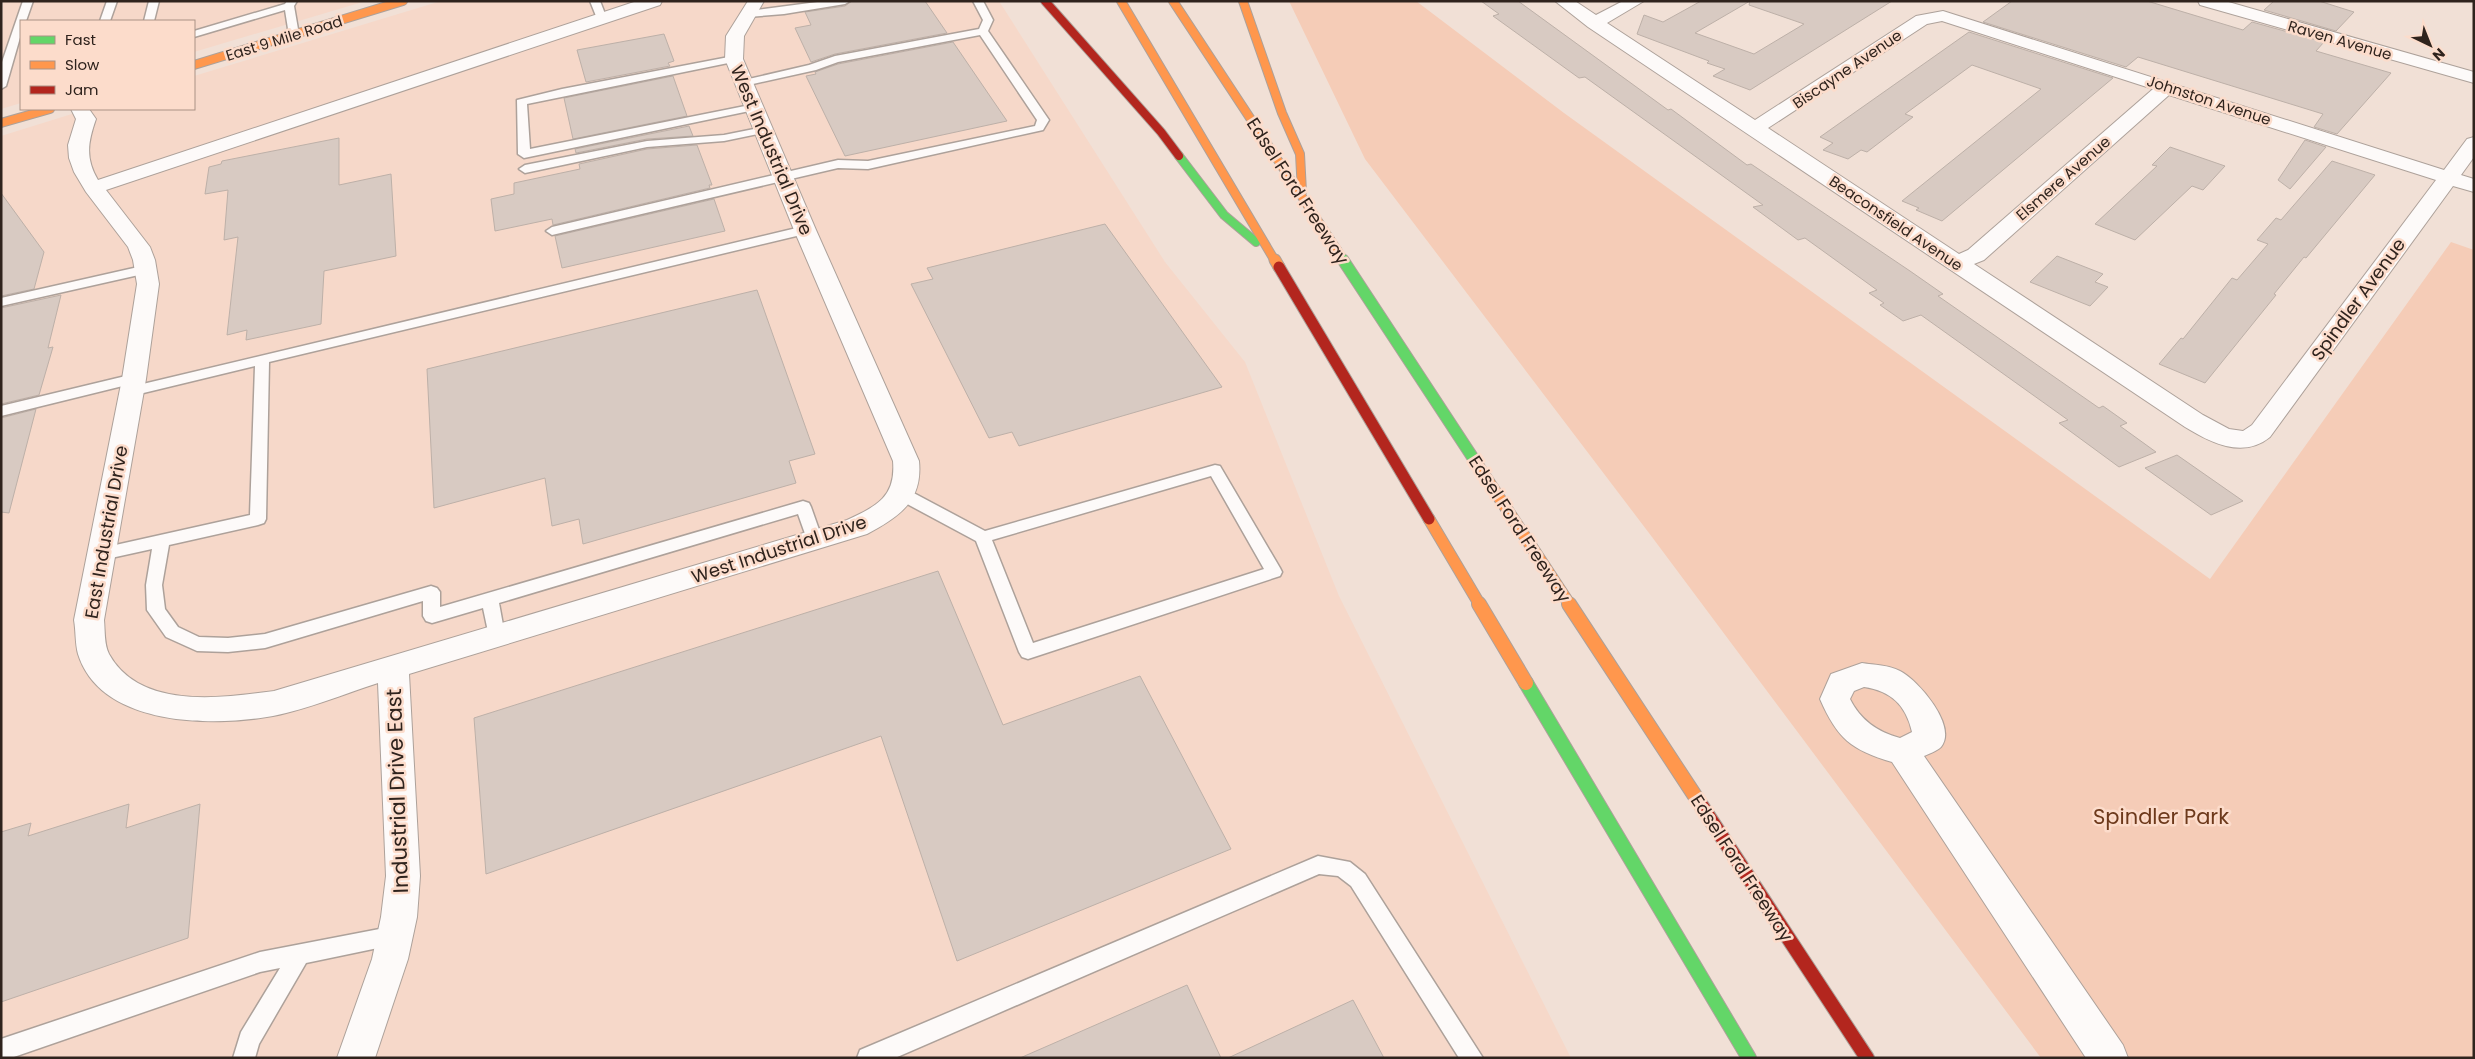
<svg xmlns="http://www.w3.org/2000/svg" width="2475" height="1059" font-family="Poppins,sans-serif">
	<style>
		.built { fill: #f6d8c9 }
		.green { fill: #f5ccb7 }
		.building { fill: #d8cac2; stroke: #bdb0a8; fill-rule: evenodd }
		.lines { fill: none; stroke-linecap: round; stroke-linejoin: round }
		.lane-casing { stroke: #ada19a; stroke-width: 3 }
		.street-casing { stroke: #ada19a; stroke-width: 2 }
		.fast-far2-casing { stroke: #ada19a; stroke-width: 10 }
		.fast-far1-casing { stroke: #ada19a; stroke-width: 13 }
		.fast-casing { stroke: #ada19a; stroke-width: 16 }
		.slow-far2-casing { stroke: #ada19a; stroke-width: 10 }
		.slow-far1-casing { stroke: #ada19a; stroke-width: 13 }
		.slow-casing { stroke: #ada19a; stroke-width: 16 }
		.jam-far2-casing { stroke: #ada19a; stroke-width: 10 }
		.jam-far1-casing { stroke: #ada19a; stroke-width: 13 }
		.jam-casing { stroke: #ada19a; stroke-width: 16 }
		.lane { fill: #fdfaf9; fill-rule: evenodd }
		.street { fill: #fdfaf9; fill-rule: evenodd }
		.fast-far2 { stroke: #63d668; stroke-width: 8 }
		.fast-far1 { stroke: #63d668; stroke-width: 11 }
		.fast { stroke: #63d668; stroke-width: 14 }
		.slow-far2 { stroke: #ff974d; stroke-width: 8 }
		.slow-far1 { stroke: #ff974d; stroke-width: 11 }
		.slow { stroke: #ff974d; stroke-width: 14 }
		.jam-far2 { stroke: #b3261e; stroke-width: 8 }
		.jam-far1 { stroke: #b3261e; stroke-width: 11 }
		.jam { stroke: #b3261e; stroke-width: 14 }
		.labels { text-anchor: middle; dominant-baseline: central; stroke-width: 5; stroke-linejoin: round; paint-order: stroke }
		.far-street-label { font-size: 15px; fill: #2f231d; stroke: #fcdccb }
		.street-label { font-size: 18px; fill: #2f231d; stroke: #fcdccb }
		.near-street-label { font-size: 21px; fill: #2f231d; stroke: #fcdccb }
		.near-park-label { font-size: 21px; fill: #6d391b; stroke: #fcdccb }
	</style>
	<rect width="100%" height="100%" fill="#f1e0d6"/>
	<!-- built -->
	<g class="built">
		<path d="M3,1H366L194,52V21H21V103L1,109Z"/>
		<path d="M441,1H999L1165,262L1245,362L1339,596L1571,1058H1V136L88,109H194V76Z"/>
	</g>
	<!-- green -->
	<path class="green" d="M1289,1H1416L1564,113L2210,579L2451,242L2474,250V1058H2041L1652,537L1365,159Z"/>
	<!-- building -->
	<g class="building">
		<path d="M852,1H925L947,33L835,54L811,62L795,28L811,25L805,12L845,6Z"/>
		<path d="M1481,1H1518L1668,110L1671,109L1747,165L1751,164L1910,271L1943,294L1938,296L2099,408L2103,406L2127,423L2120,426L2156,452L2119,467L2059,423L2068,420L1921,315L1903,321L1880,305L1884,303L1869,293L1877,290L1805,238L1798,240L1753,207L1763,205L1585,77L1579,78L1493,16L1499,14Z"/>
		<path d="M1701,1H1892L1750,90L1713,76L1725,69L1707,63L1709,61L1637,34L1644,15L1663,22ZM1750,1L1749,5L1804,24L1754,54L1695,33Z"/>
		<path d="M2012,1H2147L2243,30L2252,22L2324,42L2316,51L2391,73L2337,134L2314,127L2323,114L2138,57L2126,67L1983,22Z"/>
		<path d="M2274,1H2319L2354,12L2336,31L2264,10Z"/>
		<path d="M1969,32L2113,78L1942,221L1916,210L1919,208L1902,201L2041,89L1972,65L1905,114L1913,117L1867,152L1861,150L1848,159L1823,150L1833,143L1820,137Z"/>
		<path d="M664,34L674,61L668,63L670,66L586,82L577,50Z"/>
		<path d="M953,42L1007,121L845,156L806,76L816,74L815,72L838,64Z"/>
		<path d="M673,76L687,116L573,139L564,98Z"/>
		<path d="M689,126L693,136L647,139L576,153L575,149Z"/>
		<path d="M339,138V185L391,174L396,256L324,271L321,324L246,340L247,330L227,335L238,237L224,240L228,190L205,194L209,167L221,164L222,161Z"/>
		<path d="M2305,140L2326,147L2290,189L2278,180Z"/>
		<path d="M697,145L712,185H709L710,188L553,225L552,219L495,231L491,199L514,194V183L580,169L579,164L647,149Z"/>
		<path d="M2170,147L2225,166L2203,190L2192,186L2135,240L2095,224L2157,166L2152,165Z"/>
		<path d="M2332,161L2375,175L2306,258L2304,257L2274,294L2276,295L2205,383L2159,364L2181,338L2183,339L2232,278L2237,280L2268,244L2257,240L2276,218L2281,220Z"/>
		<path d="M1,193L44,252L34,289L1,296Z"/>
		<path d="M714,199L725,231L562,268L555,236Z"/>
		<path d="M1105,224L1222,387L1019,446L1012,432L989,438L911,284L933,279L927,268Z"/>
		<path d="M2057,256L2103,274L2095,282L2108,287L2090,306L2030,282Z"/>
		<path d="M757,290L815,454L789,461L796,483L583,544L579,519L552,526L545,478L434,508L427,369Z"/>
		<path d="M61,295L48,348L53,347L39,395L1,404V308Z"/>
		<path d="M36,409L9,513L1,512V418Z"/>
		<path d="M2177,455L2243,501L2211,515L2145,468Z"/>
		<path d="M938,571L1003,725L1140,676L1231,849L957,961L881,736L486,874L474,718Z"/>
		<path d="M129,804L126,828L200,804L188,938L1,1002V832L31,823L28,836Z"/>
		<path d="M1187,985L1221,1058H1020Z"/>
		<path d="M1353,1000L1384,1058H1228Z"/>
	</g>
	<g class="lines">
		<!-- lane casing -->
		<g class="lane-casing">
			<g id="lane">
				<path d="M23,1H33L26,21H21V34L6,86L1,89V65Z"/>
				<path d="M107,1H117L110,21H100Z"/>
				<path d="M149,1H159L154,21H144Z"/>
				<path d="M287,1H297L294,6L299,35L298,37H290L289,35L285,10L194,37V31L285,4Z"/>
				<path d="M590,1H600L607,19L606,21H598Z"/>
				<path d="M825,1H850L845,4L784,14L748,17L743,14L748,11Z"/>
				<path d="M973,1H983L993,20L988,31L1049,120L1043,130L868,169L838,168L552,235L546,231L552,227L838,160L868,161L1035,126L1037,120L980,35L838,62L816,70L744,86L739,83L740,81L809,65L835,56L979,29L983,20Z"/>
				<path d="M734,56L739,59L738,61L527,104L530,149L755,104L761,107L759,109L524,158L518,154L517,100L562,89Z"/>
				<path d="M764,127L768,128V132L724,141L647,147L525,173L519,169L525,165L647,141L724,135Z"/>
				<path d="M805,226L809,227L811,230L809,233L269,362L266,519L264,523L258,525L169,545L162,585L165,609L178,627L199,637L228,638L265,634L431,586L437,588L440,592V607L803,501L809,503L811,507L823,541L821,545H809L798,514L499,603L505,636L502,641L496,643L490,641L483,608L432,623L426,621L423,616V601L265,648L228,652L197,651L166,637L147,610L146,585L152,549L102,560L96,558L94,554L96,550L102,548L250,515L255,366L131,396L126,394L124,391L126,388Z"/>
				<path d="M147,265L154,269L152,272L1,306V298Z"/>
				<path d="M134,374L139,376L141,379L139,382L1,416V406Z"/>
				<path d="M1215,465L1220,466L1280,568L1282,572L1280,576L1028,659L1022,657L1019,652L976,541L896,498L894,494L896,490H908L985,531ZM1211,476L1264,569L1033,643L992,540Z"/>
				<path d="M1318,856L1350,862L1365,874L1483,1058H1459L1351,886L1338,876L1319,874L895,1058H857L860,1050Z"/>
				<path d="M395,926L402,929L406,936L402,943L306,963L259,1044L255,1058H233L241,1032L280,968L260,972L11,1058H1V1039L260,952Z"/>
			</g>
		</g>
		<!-- street casing -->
		<g class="street-casing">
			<g id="street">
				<path d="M637,1H662L660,5L106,190L150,247L155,260L159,284L146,379L104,620C105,630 104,645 109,654C140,710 221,698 274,691L847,520C877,506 896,497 893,461L794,230L725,59L726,36L748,1H764L744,36L743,59L816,230L919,461C923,501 899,517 867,534L409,674L420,876L417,917L408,959L375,1058H337L372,959L381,917L386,876L378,683C344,694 308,709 273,716C213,727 101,727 78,654C75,643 76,631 74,620L122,379L137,284L133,260L128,247L86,192L74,172L69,158L68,145L76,119L71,109H89L96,119C88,142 85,158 98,180Z"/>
				<path d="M1555,1H1575L1596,15L1623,1H1644L1607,23L1755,120L1916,16L1943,11L2444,170L2467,139L2474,137V157L2461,175L2474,179V192L2453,186L2270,437C2243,459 2211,443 2185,427L1588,27ZM1942,21L2153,89L1968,250L1959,254L1768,128L1927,24ZM2169,95L2436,180L2252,425L2243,431L2229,429L2203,415L1974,264L1984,260Z"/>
				<path d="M2198,1H2225L2474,72V83L2200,5Z"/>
				<path d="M1862,663C1874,665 1889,665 1900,671C1918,680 1958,726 1941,747C1937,751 1929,754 1924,756L2123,1045L2128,1058H2086L1892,762C1851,750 1837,738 1820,699L1831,674ZM1864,687C1891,691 1906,705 1912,732L1900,738C1878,732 1861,721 1850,699L1854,691Z"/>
			</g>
		</g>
		<!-- fast-far2 casing -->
		<g class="fast-far2-casing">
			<g id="fast-far2">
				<path d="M1179,156L1224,215L1256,242"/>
				<path d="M1337,250L1344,261"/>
			</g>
		</g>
		<!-- fast-far1 casing -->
		<g class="fast-far1-casing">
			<path id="fast-far1" d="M1343,260L1477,464"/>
		</g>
		<!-- fast casing -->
		<g class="fast-casing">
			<path id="fast" d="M1526,683L1749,1058"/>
		</g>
		<!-- slow-far2 casing -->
		<g class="slow-far2-casing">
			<g id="slow-far2">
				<path d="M1121,1L1275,261"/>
				<path d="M1173,1L1337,250"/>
				<path d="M1243,1L1282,113L1300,154L1302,192"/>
				<path d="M194,65L403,1"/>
				<path d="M1,123L50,109"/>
			</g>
		</g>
		<!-- slow-far1 casing -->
		<g class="slow-far1-casing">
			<g id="slow-far1">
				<path d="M1275,260L1279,267"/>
				<path d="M1477,464L1570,605"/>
				<path d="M1429,519L1480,605"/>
			</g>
		</g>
		<!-- slow casing -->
		<g class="slow-casing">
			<g id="slow">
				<path d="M1479,604L1526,683"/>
				<path d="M1569,604L1699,802"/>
			</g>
		</g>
		<!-- jam-far2 casing -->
		<g class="jam-far2-casing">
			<path id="jam-far2" d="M1045,1L1161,132L1179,156"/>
		</g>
		<!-- jam-far1 casing -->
		<g class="jam-far1-casing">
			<path id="jam-far1" d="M1279,267L1429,519"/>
		</g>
		<!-- jam casing -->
		<g class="jam-casing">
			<path id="jam" d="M1699,802L1867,1058"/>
		</g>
		<!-- lane -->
		<use href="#lane" class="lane"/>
		<!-- street -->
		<use href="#street" class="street"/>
		<!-- fast-far2 -->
		<use href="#fast-far2" class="fast-far2"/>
		<!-- fast-far1 -->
		<use href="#fast-far1" class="fast-far1"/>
		<!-- fast -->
		<use href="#fast" class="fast"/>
		<!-- slow-far2 -->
		<use href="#slow-far2" class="slow-far2"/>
		<!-- slow-far1 -->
		<use href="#slow-far1" class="slow-far1"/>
		<!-- slow -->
		<use href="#slow" class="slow"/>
		<!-- jam-far2 -->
		<use href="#jam-far2" class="jam-far2"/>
		<!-- jam-far1 -->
		<use href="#jam-far1" class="jam-far1"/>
		<!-- jam -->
		<use href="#jam" class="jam"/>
	</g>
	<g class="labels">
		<!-- far-street labels -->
		<g class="far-street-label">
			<text transform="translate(284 38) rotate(-17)">East 9 Mile Road</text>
			<text transform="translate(2340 40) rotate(16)">Raven Avenue</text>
			<text transform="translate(1847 69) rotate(-34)">Biscayne Avenue</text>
			<text transform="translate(2209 100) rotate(18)">Johnston Avenue</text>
			<text transform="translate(2063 178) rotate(-41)">Elsmere Avenue</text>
			<text transform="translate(1896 223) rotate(34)">Beaconsfield Avenue</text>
		</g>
		<!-- street labels -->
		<g class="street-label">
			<text transform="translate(772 150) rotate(67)">West Industrial Drive</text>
			<text transform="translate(1298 191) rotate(57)">Edsel Ford Freeway</text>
			<text transform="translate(2358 299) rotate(-54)">Spindler Avenue</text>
			<text transform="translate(1520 529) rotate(57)">Edsel Ford Freeway</text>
			<text transform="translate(106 532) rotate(-80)">East Industrial Drive</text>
			<text transform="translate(779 549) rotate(-18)">West Industrial Drive</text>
			<text transform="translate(1742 868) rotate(57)">Edsel Ford Freeway</text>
		</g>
		<!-- near-street labels -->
		<g class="near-street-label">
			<text transform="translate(397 791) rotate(-92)">Industrial Drive East</text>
		</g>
		<!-- near-park labels -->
		<g class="near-park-label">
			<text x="2161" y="816">Spindler Park</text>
		</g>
	</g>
	<!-- border -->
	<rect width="2475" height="1059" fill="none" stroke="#2f231d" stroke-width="5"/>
	<!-- legend -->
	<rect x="20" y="20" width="175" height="90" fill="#fcdccb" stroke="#aa9285"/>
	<rect x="30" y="36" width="25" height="8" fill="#63d668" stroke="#aa9285"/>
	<text x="65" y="45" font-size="15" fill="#2f231d">Fast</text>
	<rect x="30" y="61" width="25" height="8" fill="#ff974d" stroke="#aa9285"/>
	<text x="65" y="70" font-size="15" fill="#2f231d">Slow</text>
	<rect x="30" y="86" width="25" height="8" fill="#b3261e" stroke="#aa9285"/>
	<text x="65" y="95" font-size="15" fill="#2f231d">Jam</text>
	<!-- north arrow -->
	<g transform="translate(2430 45) rotate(137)" stroke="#fcdccb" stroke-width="4" paint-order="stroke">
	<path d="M0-4L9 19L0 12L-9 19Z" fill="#2f231d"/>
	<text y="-8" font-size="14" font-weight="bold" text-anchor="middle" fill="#2f231d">N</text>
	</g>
</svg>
